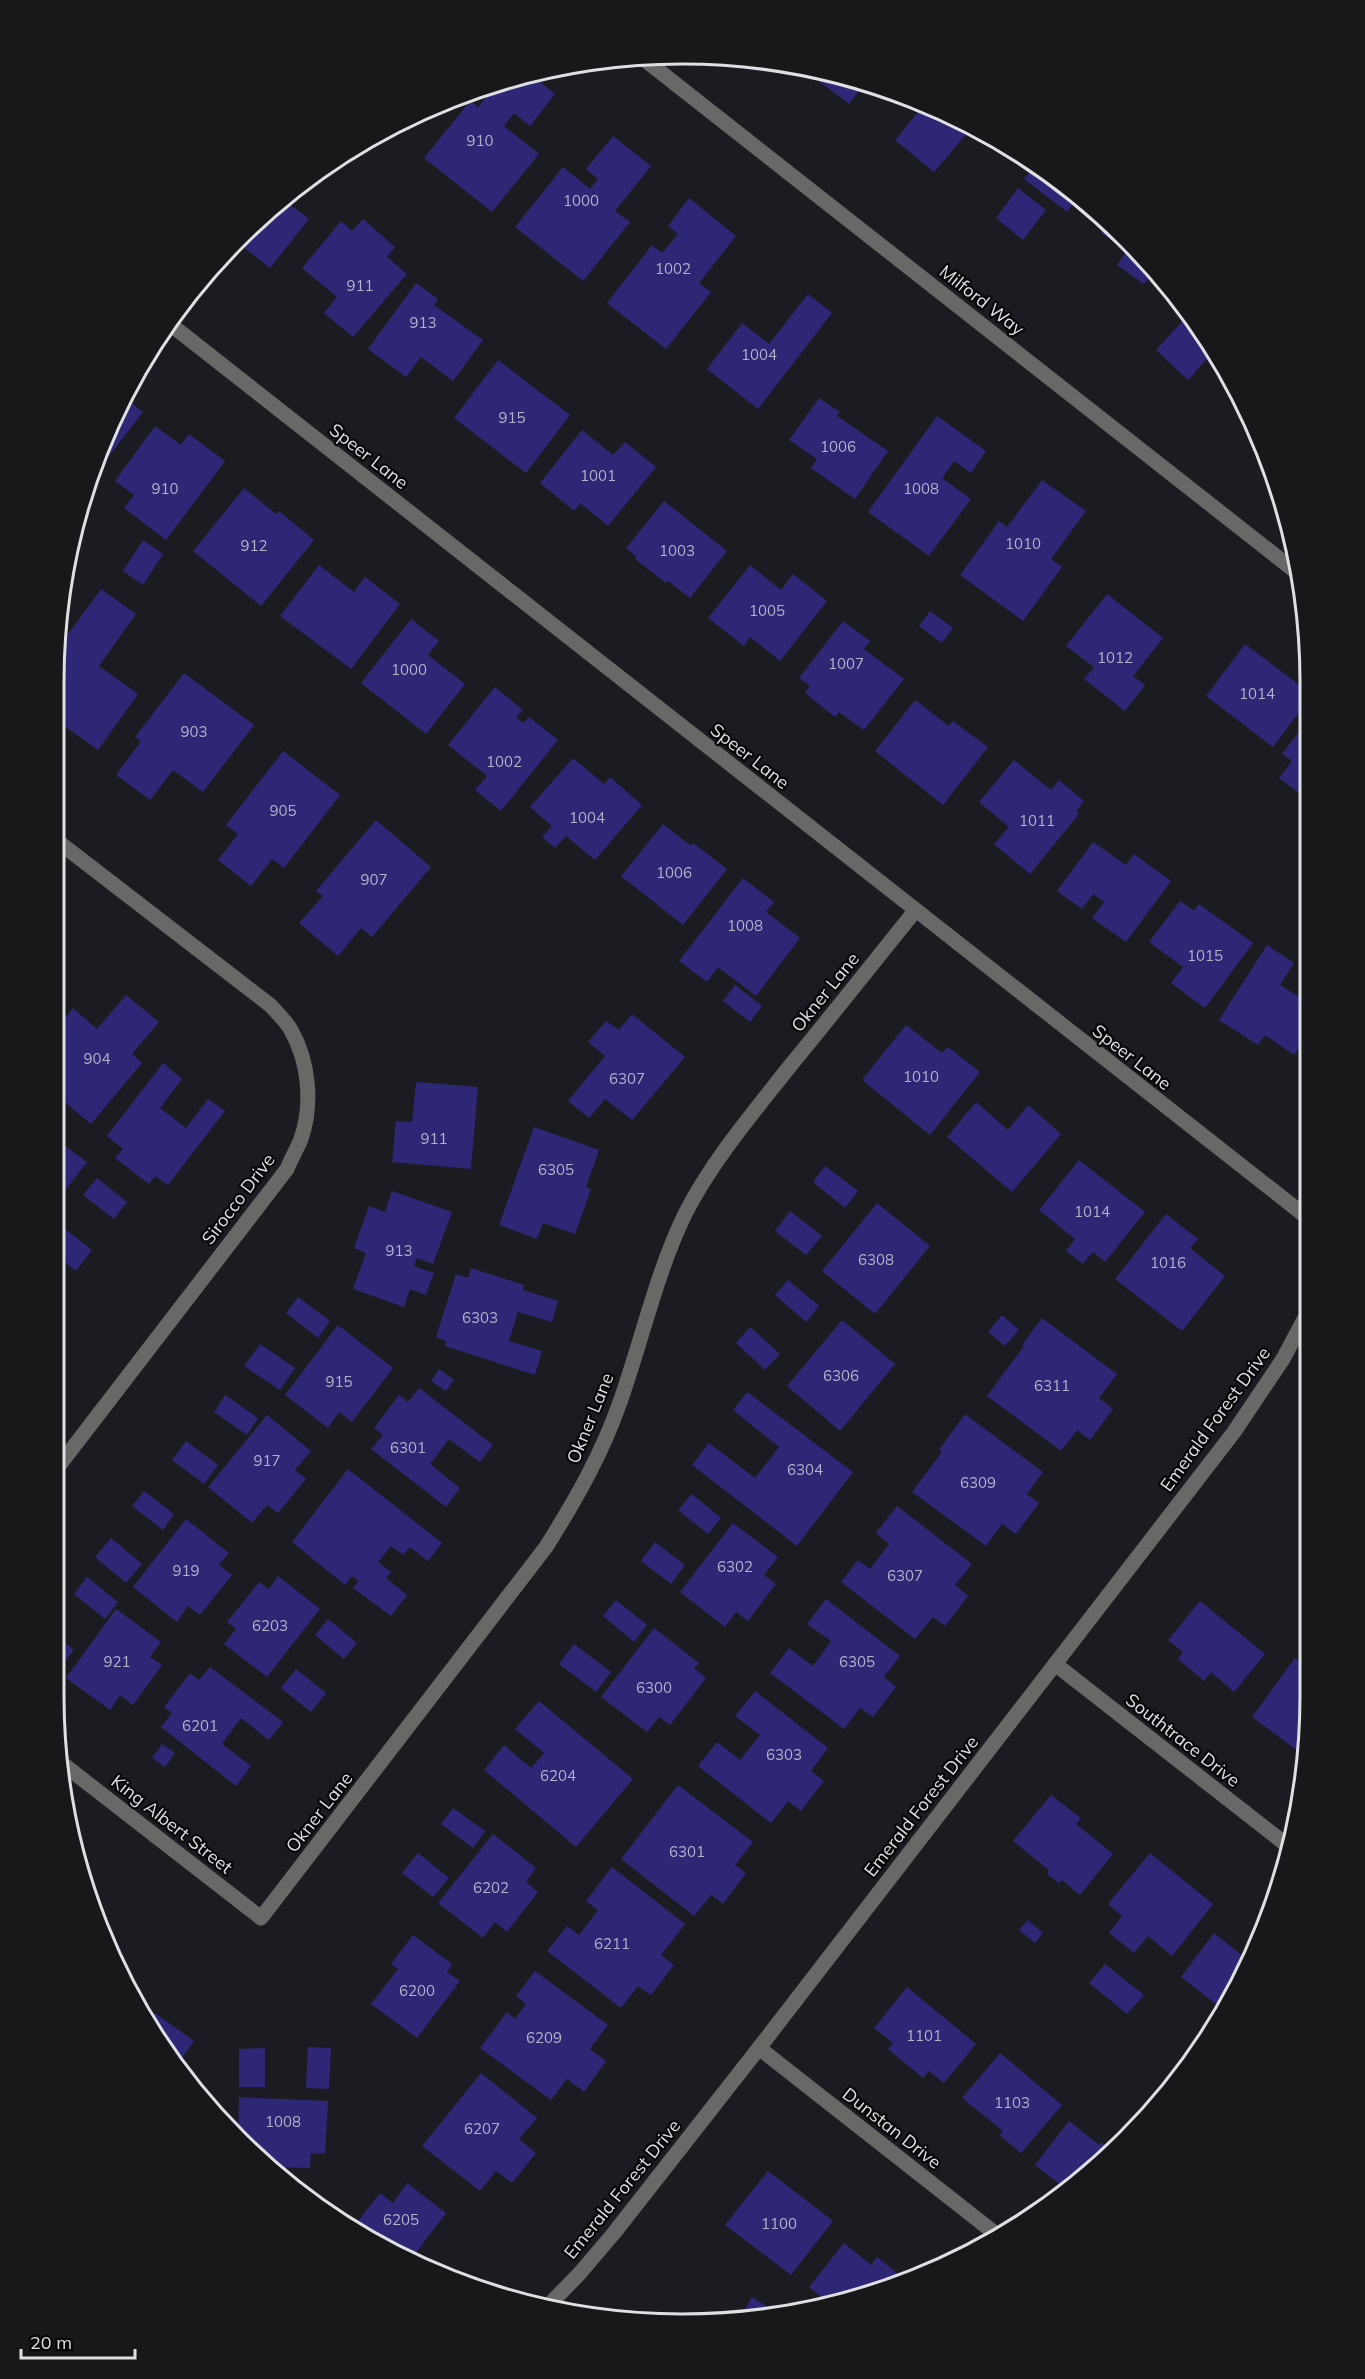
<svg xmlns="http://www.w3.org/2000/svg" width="1365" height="2379" font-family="Mulish,sans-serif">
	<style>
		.building { fill: #2e2775 }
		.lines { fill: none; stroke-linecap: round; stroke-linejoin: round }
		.minor { stroke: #666966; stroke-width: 15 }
		.labels { text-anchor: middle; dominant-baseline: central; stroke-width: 4.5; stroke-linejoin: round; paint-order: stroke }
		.number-label { font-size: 15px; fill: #b3b2c8 }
		.street-label { font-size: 18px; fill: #dfe0e4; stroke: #070709 }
		.rim { fill: none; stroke: #dfe0e4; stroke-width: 3 }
	</style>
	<rect width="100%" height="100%" fill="#1b1c22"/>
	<!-- building -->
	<g class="building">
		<path d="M810,70L865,83L849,104L808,73Z"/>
		<path d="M530,74L555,94L530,126L514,113L504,126L539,154L492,212L424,158L470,101L478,107L497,84Z"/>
		<path d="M924,105L987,134L980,142L968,132L934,172L895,140Z"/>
		<path d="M613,136L651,166L615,211L630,222L583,281L515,227L563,167L590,189L598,179L586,169Z"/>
		<path d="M1034,167L1076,199L1067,212L1024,179Z"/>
		<path d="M1018,188L1046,210L1023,240L996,218Z"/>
		<path d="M689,198L736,236L699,283L711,292L666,349L607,303L652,245L662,253L678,234L668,226Z"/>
		<path d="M283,200L309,219L270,268L238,243Z"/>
		<path d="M363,219L395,247L387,257L407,274L353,337L324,313L337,297L302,268L341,221L352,231Z"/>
		<path d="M1108,223L1127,238L1154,271L1144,284L1117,265L1127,250L1101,233Z"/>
		<path d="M416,283L438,299L434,305L483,340L453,381L421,357L406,377L368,349Z"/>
		<path d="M808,294L832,313L758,409L707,369L742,323L769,344Z"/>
		<path d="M1189,314L1205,334L1214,351L1188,380L1156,350Z"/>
		<path d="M498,360L570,415L526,473L454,418Z"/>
		<path d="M125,398L143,412L99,469L94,465Z"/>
		<path d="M819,398L840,412L837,416L888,451L855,499L811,468L817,459L789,440Z"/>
		<path d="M937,416L986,451L971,473L954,461L942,478L971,499L929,556L868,512Z"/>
		<path d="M155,426L181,445L189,434L225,461L166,540L124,508L134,495L115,481Z"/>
		<path d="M582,430L613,455L625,442L656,467L608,526L580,503L574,511L540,483Z"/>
		<path d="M1042,480L1086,511L1051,559L1062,567L1023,621L960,575L999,521L1007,527Z"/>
		<path d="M244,488L276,514L279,511L314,540L261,606L193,551Z"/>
		<path d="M664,501L727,551L690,598L668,581L666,583L635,559L637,557L626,548Z"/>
		<path d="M143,540L163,554L143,585L123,571Z"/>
		<path d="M319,565L354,592L365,577L400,604L351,669L280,616Z"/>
		<path d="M750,565L781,590L793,574L827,601L780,661L750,637L744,646L708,618Z"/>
		<path d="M101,589L136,614L99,666L138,694L98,750L56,720L55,652Z"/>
		<path d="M1107,594L1163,638L1133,676L1145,685L1125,711L1084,679L1094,667L1066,646Z"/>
		<path d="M930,611L953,628L942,643L919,626Z"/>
		<path d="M411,619L439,641L428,655L465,684L426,734L361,683Z"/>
		<path d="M843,621L870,641L864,649L904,679L864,730L839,712L835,717L805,693L810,686L799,678Z"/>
		<path d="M1245,644L1306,690V703L1273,747L1206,696Z"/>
		<path d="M184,673L254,725L203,792L173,770L150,800L116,775L141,741L135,737Z"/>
		<path d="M495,687L523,710L516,717L523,723L529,717L558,740L501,811L475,790L487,776L448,745Z"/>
		<path d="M915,700L949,726L953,721L988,747L943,805L875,751Z"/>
		<path d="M1306,722V798L1279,778L1292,761L1282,754Z"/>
		<path d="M283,751L340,795L284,868L272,859L251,886L218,860L238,834L226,825Z"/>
		<path d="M573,758L604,784L610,777L642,805L595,860L566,836L555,848L542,837L552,826L530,807Z"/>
		<path d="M1014,760L1051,790L1059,780L1084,801L1076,811L1079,814L1030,874L994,844L1009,827L979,802Z"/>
		<path d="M376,820L431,867L372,937L361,928L338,956L299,923L323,896L316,891Z"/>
		<path d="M663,824L691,846L693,843L727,869L683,925L621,876Z"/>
		<path d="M1093,842L1126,865L1134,854L1171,881L1126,942L1092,918L1104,902L1093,894L1082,909L1057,891Z"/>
		<path d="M743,878L774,902L766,912L800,938L756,996L718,967L707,982L679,961Z"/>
		<path d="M1180,901L1194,911L1199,904L1253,943L1205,1008L1171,983L1183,967L1149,942Z"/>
		<path d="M1267,945L1294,963L1280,985L1307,1002V1035L1294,1055L1265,1035L1258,1045L1219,1020Z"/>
		<path d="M735,985L762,1006L750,1022L723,1001Z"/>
		<path d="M126,995L159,1022L132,1054L142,1063L91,1124L61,1099L65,1095L57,1089V1027L73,1008L97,1029Z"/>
		<path d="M632,1014L685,1057L632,1120L605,1099L589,1118L568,1101L605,1056L588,1042L606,1021L619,1030Z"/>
		<path d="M906,1025L942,1053L948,1047L980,1072L930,1135L862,1080Z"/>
		<path d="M163,1063L182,1079L160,1108L186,1128L208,1099L225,1111L168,1185L155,1176L149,1184L115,1158L123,1149L107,1136Z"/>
		<path d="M416,1082L478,1087L471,1169L392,1162L396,1121L412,1122Z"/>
		<path d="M976,1102L1008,1130L1028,1105L1061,1134L1012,1192L947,1137Z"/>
		<path d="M534,1127L599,1150L586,1187L591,1189L575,1234L543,1223L537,1239L499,1225Z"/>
		<path d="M57,1140L87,1162L57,1201Z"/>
		<path d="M1079,1160L1145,1212L1105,1262L1093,1252L1083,1264L1066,1251L1075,1239L1039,1210Z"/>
		<path d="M825,1166L858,1191L845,1208L813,1182Z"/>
		<path d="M97,1178L127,1202L114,1219L83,1195Z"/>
		<path d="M392,1191L452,1212L433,1264L417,1258L414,1266L434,1273L426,1295L410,1289L404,1307L353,1289L366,1253L354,1248L369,1206L385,1212Z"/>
		<path d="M877,1203L930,1246L875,1314L822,1271Z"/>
		<path d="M790,1211L822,1236L806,1255L775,1231Z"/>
		<path d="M1166,1214L1198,1239L1190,1248L1225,1276L1182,1331L1115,1279Z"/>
		<path d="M61,1226L92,1250L76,1271L58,1257L57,1231Z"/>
		<path d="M471,1268L524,1285L523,1290L558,1301L552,1322L518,1312L509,1341L542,1351L535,1375L445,1346L446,1341L436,1337L456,1274L468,1278Z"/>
		<path d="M788,1280L819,1306L806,1322L775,1295Z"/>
		<path d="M298,1297L330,1321L318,1338L286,1313Z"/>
		<path d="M1002,1315L1019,1330L1005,1346L988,1332Z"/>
		<path d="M1042,1318L1117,1374L1099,1398L1113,1409L1090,1440L1077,1430L1061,1451L987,1396L1024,1346L1022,1345Z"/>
		<path d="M842,1320L895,1364L840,1431L787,1386Z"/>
		<path d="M338,1325L393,1368L352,1422L339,1412L328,1428L285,1395Z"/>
		<path d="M750,1327L780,1354L765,1370L736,1343Z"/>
		<path d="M260,1344L295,1368L280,1390L244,1366Z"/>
		<path d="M439,1369L454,1380L446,1391L431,1381Z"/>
		<path d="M419,1388L493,1445L480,1462L449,1439L430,1464L460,1488L446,1507L371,1449L383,1435L374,1428L399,1395L408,1402Z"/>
		<path d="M747,1392L853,1472L797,1546L692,1465L709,1443L755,1478L779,1447L733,1410Z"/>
		<path d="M225,1395L258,1418L247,1435L214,1412Z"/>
		<path d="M965,1414L1043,1472L1027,1494L1039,1503L1016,1534L1002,1524L986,1546L912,1492L942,1452L939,1450Z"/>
		<path d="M267,1415L311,1451L295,1470L306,1479L278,1513L267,1505L252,1523L208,1487Z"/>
		<path d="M186,1441L218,1465L204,1484L172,1460Z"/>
		<path d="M348,1469L442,1543L428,1561L410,1547L403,1555L391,1546L378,1562L391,1572L386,1578L407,1595L391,1616L353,1588L359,1581L352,1576L345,1585L292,1542Z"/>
		<path d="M144,1491L174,1514L163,1530L132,1506Z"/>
		<path d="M692,1494L721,1518L708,1534L678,1510Z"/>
		<path d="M897,1506L972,1564L955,1585L968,1596L945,1626L933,1617L915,1639L841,1582L858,1560L870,1569L889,1544L876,1533Z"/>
		<path d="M186,1519L229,1553L219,1565L232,1575L200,1615L188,1606L177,1622L133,1587Z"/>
		<path d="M733,1523L778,1557L764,1575L776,1584L748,1621L736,1612L725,1627L680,1592Z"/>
		<path d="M111,1538L142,1564L126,1583L95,1557Z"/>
		<path d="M655,1542L685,1565L671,1584L641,1561Z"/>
		<path d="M278,1576L320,1609L267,1677L224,1644L236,1629L227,1622L259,1582L269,1589Z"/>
		<path d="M87,1577L118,1602L105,1619L74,1594Z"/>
		<path d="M826,1599L900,1656L884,1677L896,1687L873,1717L860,1708L844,1729L770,1673L789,1648L813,1666L831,1641L807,1624Z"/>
		<path d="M616,1600L647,1625L634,1642L603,1616Z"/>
		<path d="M1200,1601L1265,1654L1234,1692L1211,1672L1204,1681L1178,1659L1183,1652L1168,1640Z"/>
		<path d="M116,1609L161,1642L150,1657L162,1665L133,1705L120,1695L110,1710L66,1678Z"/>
		<path d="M328,1619L357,1643L344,1659L315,1635Z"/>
		<path d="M654,1628L699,1663L694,1668L706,1678L670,1725L659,1717L647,1732L601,1697Z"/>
		<path d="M59,1638L74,1650L59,1668Z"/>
		<path d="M574,1644L611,1672L596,1692L559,1664Z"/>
		<path d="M1295,1658L1309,1669L1310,1737L1306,1757L1252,1717Z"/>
		<path d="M210,1667L283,1722L269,1740L241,1718L222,1744L251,1766L236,1786L161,1727L172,1713L164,1707L190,1673L199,1680Z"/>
		<path d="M296,1669L326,1693L311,1712L281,1688Z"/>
		<path d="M755,1691L828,1748L811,1771L824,1781L820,1786L801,1811L788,1801L771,1823L698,1766L717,1742L740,1760L760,1735L735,1716Z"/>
		<path d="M539,1701L633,1779L576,1847L484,1770L504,1745L531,1768L544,1753L515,1729Z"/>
		<path d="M162,1744L175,1753L165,1767L152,1758Z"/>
		<path d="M678,1785L753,1842L735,1865L746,1873L723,1904L711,1895L694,1916L621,1859Z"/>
		<path d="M1051,1795L1081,1818L1076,1824L1113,1854L1080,1895L1062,1880L1059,1883L1047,1874L1049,1870L1013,1841Z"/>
		<path d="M453,1808L485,1831L473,1848L441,1824Z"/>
		<path d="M493,1834L536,1868L526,1882L538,1892L507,1932L495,1922L483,1938L438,1903Z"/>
		<path d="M418,1853L449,1878L433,1897L402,1873Z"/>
		<path d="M1150,1853L1213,1904L1172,1956L1148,1936L1134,1953L1109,1933L1122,1916L1108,1904Z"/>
		<path d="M612,1867L685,1924L661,1955L674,1965L651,1995L638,1986L621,2008L547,1951L567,1926L579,1935L598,1910L586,1901Z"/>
		<path d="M1028,1920L1043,1933L1035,1943L1019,1930Z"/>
		<path d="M1214,1933L1249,1961L1226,2012L1181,1977Z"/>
		<path d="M413,1935L452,1964L447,1972L460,1981L417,2038L371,2004L398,1969L391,1964Z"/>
		<path d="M107,1937L121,1949L113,1959L104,1940Z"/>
		<path d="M1105,1964L1144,1995L1127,2014L1089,1983Z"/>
		<path d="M535,1971L608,2025L590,2049L606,2061L584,2092L567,2079L551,2100L480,2048L507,2012L515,2019L526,2004L516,1996Z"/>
		<path d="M907,1987L976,2044L944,2083L929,2071L923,2078L888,2049L893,2043L874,2028Z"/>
		<path d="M155,2013L194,2041L176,2066L145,2016L150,2020Z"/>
		<path d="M308,2047L331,2048L329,2089L306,2088Z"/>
		<path d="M265,2048V2087H239V2049Z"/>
		<path d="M1000,2053L1062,2105L1021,2153L999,2135L1003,2131L962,2098Z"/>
		<path d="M481,2073L537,2118L519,2139L536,2153L512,2183L496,2171L480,2191L422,2146Z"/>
		<path d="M239,2097L328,2101L325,2154L311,2153L310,2168L269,2167L260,2159V2153H253L238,2140Z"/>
		<path d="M1069,2121L1099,2145L1101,2142L1114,2152L1097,2169L1067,2190L1035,2165Z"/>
		<path d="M768,2171L833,2221L791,2275L725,2225Z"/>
		<path d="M407,2183L446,2213L409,2262L365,2237L367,2234L355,2225L380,2193L393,2203Z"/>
		<path d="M844,2243L871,2265L877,2257L908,2282L831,2305L809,2287Z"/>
		<path d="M752,2297L769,2308L763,2318L745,2309Z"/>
	</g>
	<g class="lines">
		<!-- minor -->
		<g class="minor">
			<path d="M640,56L1300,575"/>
			<path d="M170,324L1308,1218"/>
			<path d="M56,840L270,1005C277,1013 286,1021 291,1030C309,1062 313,1104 301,1139C297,1149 291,1159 287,1169L58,1467"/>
			<path d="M1055,1664L1288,1846"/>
			<path d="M59,1761L261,1918L546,1547C575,1501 602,1454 620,1402C642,1340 656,1274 685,1214C712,1161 753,1113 790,1066C832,1015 873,963 915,911"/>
			<path d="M759,2048L1001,2238"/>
			<path d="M545,2309L580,2273L614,2233L759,2048L1234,1432L1283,1359L1308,1312"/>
		</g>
	</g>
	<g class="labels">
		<!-- number labels -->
		<g class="number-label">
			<text x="480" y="140">910</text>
			<text x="581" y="200">1000</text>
			<text x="673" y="268">1002</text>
			<text x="360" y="285">911</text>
			<text x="423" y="322">913</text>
			<text x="759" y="354">1004</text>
			<text x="512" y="417">915</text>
			<text x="838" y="446">1006</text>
			<text x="598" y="475">1001</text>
			<text x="165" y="488">910</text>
			<text x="921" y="488">1008</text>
			<text x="1023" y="543">1010</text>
			<text x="254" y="545">912</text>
			<text x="677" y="550">1003</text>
			<text x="767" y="610">1005</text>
			<text x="1115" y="657">1012</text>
			<text x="846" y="663">1007</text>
			<text x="409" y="669">1000</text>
			<text x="1257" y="693">1014</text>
			<text x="194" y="731">903</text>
			<text x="504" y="761">1002</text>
			<text x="283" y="810">905</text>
			<text x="587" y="817">1004</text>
			<text x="1037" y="820">1011</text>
			<text x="674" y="872">1006</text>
			<text x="374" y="879">907</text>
			<text x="745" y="925">1008</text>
			<text x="1205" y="955">1015</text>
			<text x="97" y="1058">904</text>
			<text x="921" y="1076">1010</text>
			<text x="627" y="1078">6307</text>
			<text x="434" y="1138">911</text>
			<text x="556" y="1169">6305</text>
			<text x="1092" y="1211">1014</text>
			<text x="399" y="1250">913</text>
			<text x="876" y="1259">6308</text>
			<text x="1168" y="1262">1016</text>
			<text x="480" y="1317">6303</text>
			<text x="841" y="1375">6306</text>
			<text x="339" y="1381">915</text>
			<text x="1052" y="1385">6311</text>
			<text x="408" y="1447">6301</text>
			<text x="267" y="1460">917</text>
			<text x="805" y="1469">6304</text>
			<text x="978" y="1482">6309</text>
			<text x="735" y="1566">6302</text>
			<text x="186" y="1570">919</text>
			<text x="905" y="1575">6307</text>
			<text x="270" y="1625">6203</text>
			<text x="117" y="1661">921</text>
			<text x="857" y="1661">6305</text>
			<text x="654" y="1687">6300</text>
			<text x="200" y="1725">6201</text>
			<text x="784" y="1754">6303</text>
			<text x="558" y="1775">6204</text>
			<text x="687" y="1851">6301</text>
			<text x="491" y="1887">6202</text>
			<text x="612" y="1943">6211</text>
			<text x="417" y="1990">6200</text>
			<text x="924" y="2035">1101</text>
			<text x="544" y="2037">6209</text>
			<text x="1012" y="2102">1103</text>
			<text x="283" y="2121">1008</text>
			<text x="482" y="2128">6207</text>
			<text x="401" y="2219">6205</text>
			<text x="779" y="2223">1100</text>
		</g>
		<!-- street labels -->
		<g class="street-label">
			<text transform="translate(982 300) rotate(38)">Milford Way</text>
			<text transform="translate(369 456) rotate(38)">Speer Lane</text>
			<text transform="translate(750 756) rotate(38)">Speer Lane</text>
			<text transform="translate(825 992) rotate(-51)">Okner Lane</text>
			<text transform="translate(1132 1057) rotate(38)">Speer Lane</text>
			<text transform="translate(238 1199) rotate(-53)">Sirocco Drive</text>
			<text transform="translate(590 1418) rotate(-68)">Okner Lane</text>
			<text transform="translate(1215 1419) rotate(-54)">Emerald Forest Drive</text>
			<text transform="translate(1183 1740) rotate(38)">Southtrace Drive</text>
			<text transform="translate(921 1806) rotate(-52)">Emerald Forest Drive</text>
			<text transform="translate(319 1812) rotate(-52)">Okner Lane</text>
			<text transform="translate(172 1824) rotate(38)">King Albert Street</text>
			<text transform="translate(892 2128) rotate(38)">Dunstan Drive</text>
			<text transform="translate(622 2189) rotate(-51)">Emerald Forest Drive</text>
		</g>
	</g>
	<!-- crop -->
	<path d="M0 0H1365V2379H0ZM682 64H682A618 618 0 0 1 1300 682V1696A618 618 0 0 1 682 2314H682A618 618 0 0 1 64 1696V682A618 618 0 0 1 682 64Z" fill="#18181b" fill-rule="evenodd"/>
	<path class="rim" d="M682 64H682A618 618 0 0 1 1300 682V1696A618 618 0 0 1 682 2314H682A618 618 0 0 1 64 1696V682A618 618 0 0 1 682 64Z"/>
	<!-- scale -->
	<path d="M21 2349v9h114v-9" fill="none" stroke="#dfe0e4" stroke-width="3"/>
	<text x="30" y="2349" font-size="18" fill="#dfe0e4" stroke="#070709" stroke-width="4.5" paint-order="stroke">20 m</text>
</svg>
